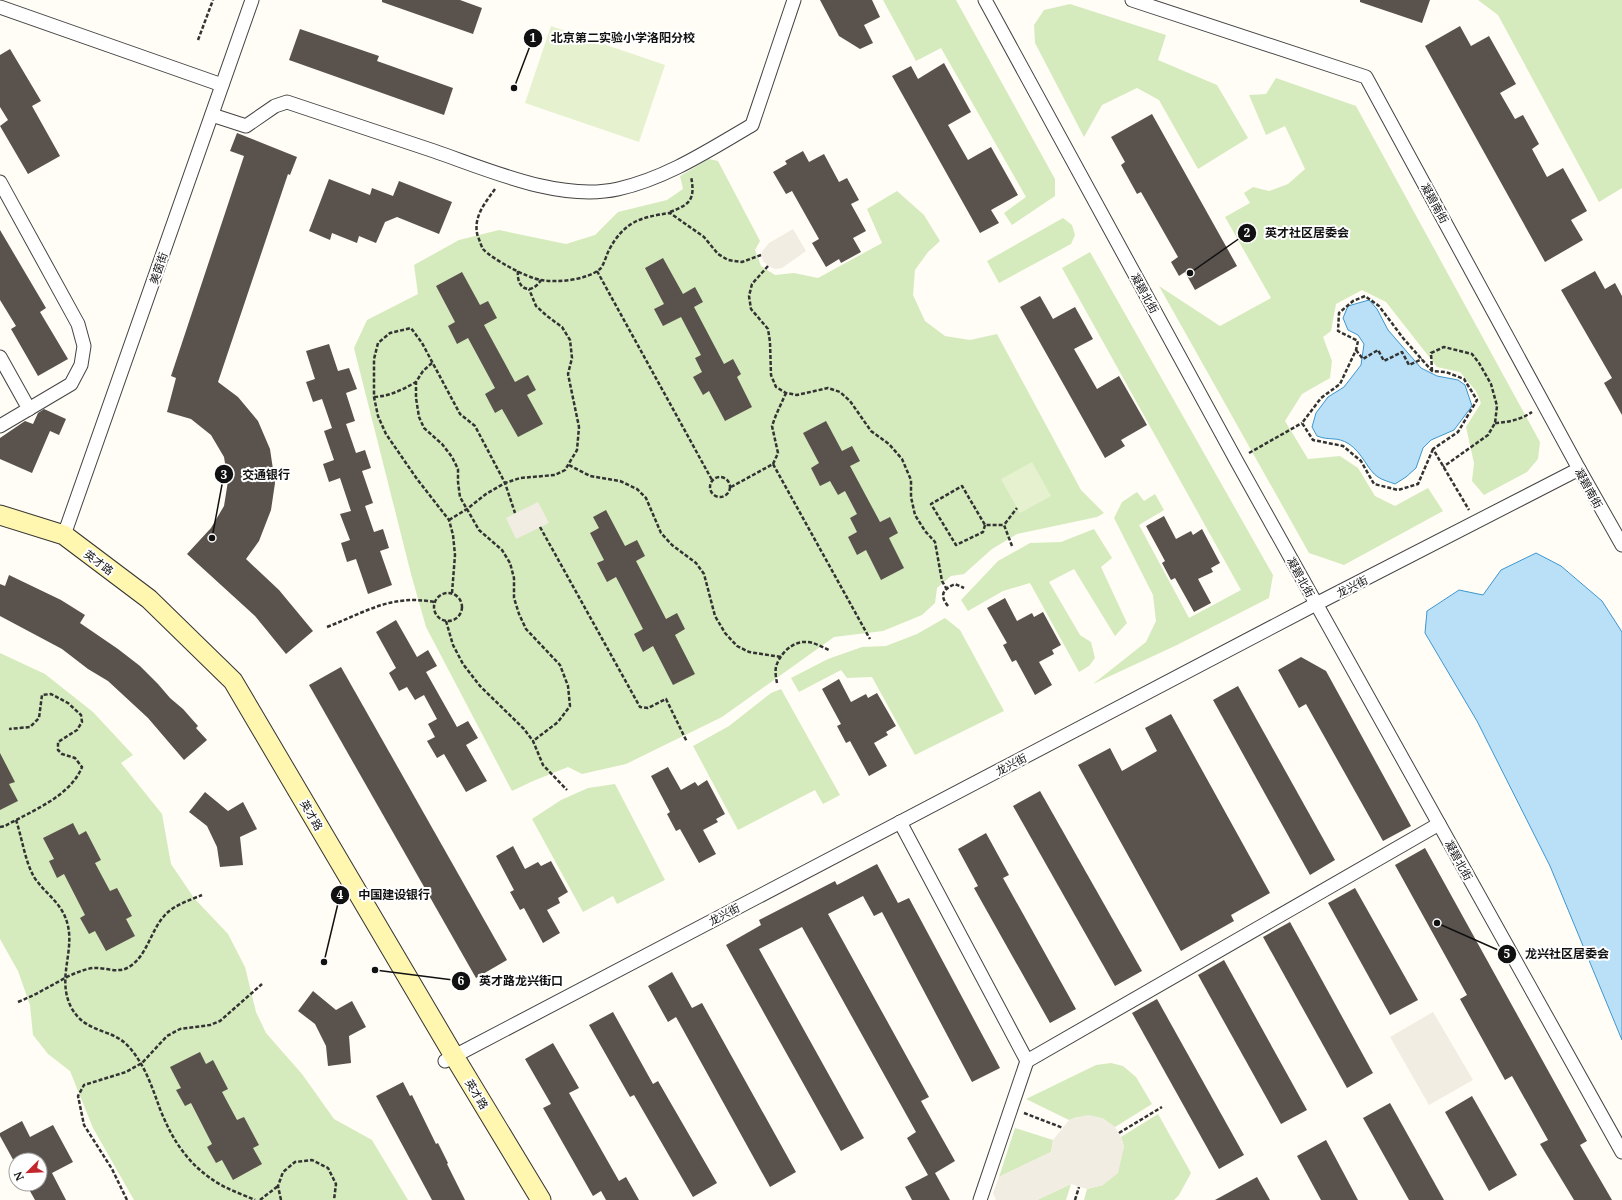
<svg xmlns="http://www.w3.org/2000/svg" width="1622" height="1200" font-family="'Noto Serif','Noto Sans SC',serif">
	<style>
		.green { fill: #d5ebbd }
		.pitch { fill: #e6f2cf }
		.plaza { fill: #f1ede2 }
		.water { fill: #b9e0f7; stroke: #3f96cf }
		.building { fill: #5a524d }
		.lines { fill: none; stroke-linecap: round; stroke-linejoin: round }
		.minor-casing { stroke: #444; stroke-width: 15 }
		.secondary-casing { stroke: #333; stroke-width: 21 }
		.path { stroke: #333; stroke-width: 2.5; stroke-dasharray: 4 2; stroke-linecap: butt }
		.minor { stroke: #fff; stroke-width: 13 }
		.secondary { stroke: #fff6b0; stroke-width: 19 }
		.labels { text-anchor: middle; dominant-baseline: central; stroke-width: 4; stroke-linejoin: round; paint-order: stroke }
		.street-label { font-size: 11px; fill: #111; stroke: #fff }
		.leader { fill: none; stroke: #111; stroke-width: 1.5 }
		.callout-dot { fill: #111; stroke: #fff; stroke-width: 1.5 }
		.mark-label { font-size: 12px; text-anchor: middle; font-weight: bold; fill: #fff }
		.callout-label { font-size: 12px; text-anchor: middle; font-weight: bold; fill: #111; stroke: #fff; stroke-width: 4; stroke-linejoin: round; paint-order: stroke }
	</style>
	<rect width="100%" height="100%" fill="#fffdf5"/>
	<!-- green -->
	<g class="green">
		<path d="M883,0H956L1055,179V196L1012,225L1004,213L1026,197L941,48L916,61Z"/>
		<path d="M1478,0H1622V188L1599,202L1498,15Z"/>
		<path d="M1070,4L1166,35L1158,60L1217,85L1248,138L1198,169L1159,100L1137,88L1102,105L1084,137L1035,43L1034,25L1044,10Z"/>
		<path d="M1276,78L1356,106L1540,442L1538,459L1527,472L1484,495L1472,481L1474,463L1466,427L1481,403L1476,391L1460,372L1437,367L1386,302L1362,290L1336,304L1331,331L1323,337L1332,361L1330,378L1302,394L1285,421L1308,459L1340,456L1358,468L1375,496L1395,506L1428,488L1443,511L1344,565L1309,553L1159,286L1220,326L1271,298L1225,217L1250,203L1244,193L1253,187L1269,191L1288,184L1305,169L1285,126L1266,135L1249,95L1266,94Z"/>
		<path d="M709,159L718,161L760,241L755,250L761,266L775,275L794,273L818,278L882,243L867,209L897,191L924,215L940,241L928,252L915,270L913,295L925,321L945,336L970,340L997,334L1081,490L1104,513L1097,517L1017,534L992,549L964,574L951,576L937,588L935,603L922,615L883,631L834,637L722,717L626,764L582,774L568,767L533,781L512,791L426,627L411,574L354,348L367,320L418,294L414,265L459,240L499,230L566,244L595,235L618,212L667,200L683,189L680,176Z"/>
		<path d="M1063,218L1072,225L1075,235L1071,244L999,283L987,261Z"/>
		<path d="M1090,252L1273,575L1269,598L1177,645L1093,684L1146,642L1156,621L1153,595L1114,518L1122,502L1137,492L1144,501L1155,494L1164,510L1139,525L1189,618L1241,590L1062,268Z"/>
		<path d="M1094,529L1112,558L1101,567L1127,623L1115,636L1074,569L1049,582L1080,635L1091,642L1095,658L1089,666L1079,672L1030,583L1003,591L968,611L961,600L998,561L1030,543L1061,542Z"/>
		<path d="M945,618L960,630L1004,711L915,755L872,677L847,678L841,670L799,692L791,678L828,659L862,647L886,646L917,634Z"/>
		<path d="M0,653L45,674L93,712L133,755L121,763L162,814L171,864L194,898L228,934L245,967L256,1012L266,1033L302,1074L334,1119L372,1140L408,1200H134L93,1128L70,1071L48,1054L33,1035L30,1005L18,971L0,939Z"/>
		<path d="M781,689L840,795L823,804L815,790L738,830L693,746L729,726L771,693Z"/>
		<path d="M615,784L665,880L617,904L613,896L583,912L532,819L561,800L588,788Z"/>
		<path d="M1111,1063L1123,1066L1136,1077L1152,1104L1115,1127L1102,1118L1077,1117L1069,1120L1026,1099L1096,1065Z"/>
		<path d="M1158,1114L1191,1173L1179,1195L1174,1200H1084L1087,1189L1103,1185L1124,1147L1121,1137Z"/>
		<path d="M1015,1128L1053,1140L1051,1152L999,1177Z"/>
		<path d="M1071,1184L1066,1200H1037Z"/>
	</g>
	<!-- pitch -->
	<g class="pitch">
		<path d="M551,26L665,65L639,142L525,103Z"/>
		<path d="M1032,462L1051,496L1020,513L1001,479Z"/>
	</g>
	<!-- plaza -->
	<g class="plaza">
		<path d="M793,229L806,251L782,268L775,269L768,266L763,261L761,255L763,250L769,243Z"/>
		<path d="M538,502L549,523L516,539L506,518Z"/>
		<path d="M1433,1012L1473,1080L1429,1105L1390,1037Z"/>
		<path d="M1089,1115L1102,1118L1115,1127L1121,1137L1124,1147L1118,1173L1103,1185L1087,1189L1071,1184L1037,1200H996L993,1193L999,1177L1051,1152L1053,1140L1069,1120L1077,1117Z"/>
	</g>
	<!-- water -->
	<g class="water">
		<path d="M1369,300L1377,309L1388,330L1421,368L1437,376L1458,380L1465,385L1472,406L1454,430L1431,440L1423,448L1416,468L1406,477L1395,484C1390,482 1382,480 1378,477C1368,471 1362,452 1349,444C1337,436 1329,441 1317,436L1312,427L1316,413L1328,397L1344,387L1361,365L1364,344L1358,335L1348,330L1343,318L1348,306Z"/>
		<path d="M1536,553L1561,566L1602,601L1622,632V1040L1550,866L1477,721L1425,633L1427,611L1459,590L1483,595L1501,570Z"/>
	</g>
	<!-- building -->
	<g class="building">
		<path d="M382,0H460L482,8L473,34L382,2Z"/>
		<path d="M820,0H872L880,17L864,25L873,43L860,49L839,36Z"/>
		<path d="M1360,0H1430L1422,23L1360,2Z"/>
		<path d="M1460,26L1471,46L1489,36L1516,84L1500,93L1515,119L1523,115L1539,144L1532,149L1547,177L1563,168L1587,211L1571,220L1583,240L1545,262L1425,46Z"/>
		<path d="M300,29L379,56L377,61L453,88L444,115L289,60Z"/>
		<path d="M10,49L41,101L32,106L60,156L28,174L0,126L8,120L0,107V55Z"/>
		<path d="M944,63L971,112L948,125L968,160L991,147L1018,195L991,210L999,223L980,233L892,76L911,66L918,79Z"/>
		<path d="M1152,114L1237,266L1195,290L1185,272L1179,276L1171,262L1178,257L1141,192L1137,194L1121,165L1125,162L1111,137Z"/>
		<path d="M237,133L297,157L290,175L288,174L218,382L238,397L258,421L270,449L275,483L271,510L259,541L246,559L279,590L313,631L286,654L255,616L187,554L211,528L224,506L228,481L224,457L211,435L191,419L167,412L176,378L171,376L244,156L230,151Z"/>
		<path d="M803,151L809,162L824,154L839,182L847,178L859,200L851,204L866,231L853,238L861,252L841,263L839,259L826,267L812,243L819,239L792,191L786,194L773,172L787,164L785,161Z"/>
		<path d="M329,179L370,195L372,188L393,196L399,181L452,202L439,234L397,217L385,222L376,243L359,236L357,243L332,233L330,240L309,231Z"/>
		<path d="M0,230L46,308L40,312L68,359L38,376L11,329L16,326L0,300Z"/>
		<path d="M663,258L683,294L695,287L703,302L694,307L724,364L733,359L741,374L737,377L752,407L725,421L709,391L703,395L693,377L702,372L695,358L701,355L681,317L663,326L654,309L664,304L645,268Z"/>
		<path d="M1595,271L1605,289L1615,283L1622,296V415L1604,383L1612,378L1561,290Z"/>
		<path d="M462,272L480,305L488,301L497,318L484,325L515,382L528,375L536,390L527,395L543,424L518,437L502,409L495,413L485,394L495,388L468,338L457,344L448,326L455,322L436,286Z"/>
		<path d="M1040,296L1053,319L1075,307L1093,339L1074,349L1097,389L1119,376L1147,425L1121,440L1125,446L1105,458L1020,307Z"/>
		<path d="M329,344L338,371L349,368L357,389L346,393L355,421L346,424L356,453L365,450L371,468L362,471L373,503L365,506L374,532L383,529L389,548L380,551L392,585L368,594L356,559L347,562L341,543L350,540L340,514L351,511L340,478L329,482L323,464L334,460L324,431L332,428L322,399L313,402L306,382L315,379L306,351Z"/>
		<path d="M44,409L66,419L59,435L50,431L32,473L0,459V438L25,421L33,424L38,413Z"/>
		<path d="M826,421L842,451L852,446L860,461L850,466L880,522L890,517L898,533L889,538L904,568L881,580L866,550L857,555L848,537L857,532L850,518L857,514L845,491L838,495L830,481L820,486L811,468L819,463L803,433Z"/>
		<path d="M606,510L625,546L637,540L645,556L636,561L666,619L677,613L685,629L675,635L695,674L673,685L653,646L643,652L634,634L643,629L616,577L607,582L597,563L604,560L590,533L599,528L593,517Z"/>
		<path d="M1164,516L1176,539L1191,531L1193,535L1202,529L1220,563L1211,568L1213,572L1198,579L1211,603L1194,612L1175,578L1171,580L1162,563L1165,561L1146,526Z"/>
		<path d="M9,575L61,600L85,615L80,623L118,649L140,666L158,684L170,698L183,709L198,726L196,728L207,740L184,760L148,718L108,681L88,669L62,649L0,616V584L5,586Z"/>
		<path d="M1005,598L1017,621L1032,613L1034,617L1043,612L1061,645L1052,650L1054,654L1039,662L1052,685L1035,695L1016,660L1012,662L1003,645L1007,643L987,608Z"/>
		<path d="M396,620L417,657L428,650L437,666L426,672L457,727L468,721L478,738L466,745L487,781L466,792L444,754L437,758L427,741L435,737L428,724L437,719L424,695L415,700L407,687L399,691L389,673L396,668L376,632Z"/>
		<path d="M1301,657L1326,671L1411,826L1383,841L1306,704L1299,708L1278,670Z"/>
		<path d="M341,667L507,960L476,978L309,685Z"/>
		<path d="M839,679L851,702L866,694L868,698L877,693L896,726L886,732L888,735L874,743L887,766L869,776L850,741L846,743L837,726L841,724L822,689Z"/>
		<path d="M1238,686L1335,860L1310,875L1213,700Z"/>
		<path d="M1171,714L1270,893L1231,915L1234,921L1181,951L1078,765L1110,748L1122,771L1157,751L1145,728Z"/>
		<path d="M0,753L15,782L9,784L18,801L0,810Z"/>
		<path d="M668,767L681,790L695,782L698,786L707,780L725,814L716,819L718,822L703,830L716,854L699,863L680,829L676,831L667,814L670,812L651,776Z"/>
		<path d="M1040,791L1142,971L1115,986L1013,806Z"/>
		<path d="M205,792L228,811L243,802L257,829L240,837L243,865L220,867L217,847L207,826L189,812Z"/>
		<path d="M73,823L79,835L86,831L101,860L95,863L110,891L117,888L132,916L126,919L135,936L106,951L95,931L89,934L80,918L85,915L64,874L57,878L49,861L54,859L43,838Z"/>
		<path d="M986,833L1009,875L1003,878L1076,1009L1050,1023L974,888L978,886L958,849Z"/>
		<path d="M513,846L525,869L538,862L541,866L551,861L568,892L558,898L560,903L547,910L560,933L543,943L524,908L520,910L510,892L514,890L496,856Z"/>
		<path d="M1425,848L1587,1141L1580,1145L1612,1200H1574L1540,1144L1548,1140L1512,1076L1505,1080L1460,999L1467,995L1395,865Z"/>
		<path d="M877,864L898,903L909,898L1000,1068L972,1082L882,912L874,916L863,896L828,914L929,1097L921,1101L955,1161L935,1173L950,1200H912L905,1187L928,1175L907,1138L916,1132L802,927L759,949L864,1138L841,1151L726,945L761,925L759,920L835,881L837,885Z"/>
		<path d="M1355,888L1418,1000L1390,1015L1328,903Z"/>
		<path d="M1290,922L1373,1073L1347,1088L1263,937Z"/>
		<path d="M1224,960L1307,1110L1281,1124L1198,975Z"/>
		<path d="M672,972L692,1008L702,1003L796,1172L770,1187L676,1017L668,1022L648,986Z"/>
		<path d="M313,991L336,1010L352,1001L366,1027L349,1036L351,1063L328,1066L326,1046L315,1024L298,1011Z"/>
		<path d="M1157,999L1244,1155L1219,1169L1132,1013Z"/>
		<path d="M613,1012L653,1084L658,1081L717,1183L693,1197L634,1095L630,1097L589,1025Z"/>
		<path d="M553,1043L579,1088L569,1093L619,1181L626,1177L639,1200H606L601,1191L593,1196L543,1108L551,1104L525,1059Z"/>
		<path d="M200,1052L206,1064L213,1060L228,1089L222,1092L237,1120L244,1117L259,1145L253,1148L262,1164L233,1180L222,1160L216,1163L207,1147L212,1144L191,1103L185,1106L176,1090L181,1088L170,1067Z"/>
		<path d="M403,1082L410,1096L412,1095L436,1144L438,1143L448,1163L447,1164L465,1200H432L391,1124L376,1096Z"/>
		<path d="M1472,1096L1517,1175L1489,1191L1445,1112Z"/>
		<path d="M1390,1103L1444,1200H1409L1363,1118Z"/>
		<path d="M22,1121L30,1137L53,1125L73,1162L52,1173L66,1200H35L26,1184H40V1160H16V1165L0,1136V1133Z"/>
		<path d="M1326,1140L1358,1200H1321L1297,1156Z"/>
		<path d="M1257,1177L1270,1200H1215Z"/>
	</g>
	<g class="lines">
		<!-- minor casing -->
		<g class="minor-casing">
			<g id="minor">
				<path d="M985,0L1236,460L1622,1152"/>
				<path d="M1132,0L1366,77L1579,469L1622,545"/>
				<path d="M0,7L222,85"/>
				<path d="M212,115L246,126L275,106L287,102C336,118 385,135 434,151C489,170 560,202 618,189C667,178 709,150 752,125L794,0"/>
				<path d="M0,182L78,324L84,346L81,365L71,384L0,426"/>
				<path d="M0,357L29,409"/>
				<path d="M64,535L252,0"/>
				<path d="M900,822L1027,1061L980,1200"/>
				<path d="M445,1061L1316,604L1579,469"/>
				<path d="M1027,1061L1439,824"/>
			</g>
		</g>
		<!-- secondary casing -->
		<g class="secondary-casing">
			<path id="secondary" d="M0,515L64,535L149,599L233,681L454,1056L541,1200"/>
		</g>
		<!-- path -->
		<g class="path">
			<path d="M198,40L213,0"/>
			<path d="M495,189C485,203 472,218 478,237C480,241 481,246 483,249C492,259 527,278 541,280C557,283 587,280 600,269C604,265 606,256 609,250C624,222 640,217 670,213L704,237L718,254L728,260L742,262L761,255"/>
			<path d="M670,212C692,204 695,198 691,176"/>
			<path d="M768,266L752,284L749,296L751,309L768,329L770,342L771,375L776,387L786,393L797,395L828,388L840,392L850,401L871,431L889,444L902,459L911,480V497L915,515L925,531L935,542L942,581L946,588"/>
			<path d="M518,271C516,289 531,296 541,280"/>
			<path d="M597,271L712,480"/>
			<path d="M1356,350L1363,359L1378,350L1384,361L1402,352L1409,365L1422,359"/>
			<path d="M432,363L423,371L416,382V398L419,417L424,428L442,444L452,457L458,469V482L460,497L479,530L502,550L510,563L514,578V598L519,614L526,629L560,665L568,686L570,706L558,722L533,741"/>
			<path d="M1432,371L1431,353L1444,347L1472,354L1479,363L1491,384L1497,406L1495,423L1488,435L1443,467"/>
			<path d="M374,397C390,396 402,390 416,382"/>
			<path d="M1495,423C1509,422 1520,420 1532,412"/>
			<path d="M1433,449L1418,484L1398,490L1374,484L1361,461L1343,446L1313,440L1302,423L1321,398L1340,384L1356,350L1358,341L1338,331L1339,313L1353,301L1365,296L1379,306L1403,338L1432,371L1446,372L1464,379L1477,400L1458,432L1433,449L1469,510"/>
			<path d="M1249,453L1302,423"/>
			<path d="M773,464L778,453L772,426L776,415L786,393"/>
			<path d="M569,465L590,476L620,481L637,489L646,498L661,533L672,545L696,563L704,574L715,616L725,633L737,646L749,652L781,657"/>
			<circle cx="720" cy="487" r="10"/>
			<path d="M731,487L773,464L870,639"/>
			<path d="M449,520L467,509L486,494L505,483L520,478L555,475L565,470L577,450L579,427L568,374L572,358L570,340L562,327L547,316L536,306L529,289"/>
			<path d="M985,525L983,532L956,545L931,504L962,486L985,525H1004"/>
			<path d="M540,527L640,707L648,708L666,699L687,742"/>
			<path d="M1012,546L1004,525L1017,508"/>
			<path d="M452,593L455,555L453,535L449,520L417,479L386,434L378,416L374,397V359L378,343L390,333L411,328L422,343L460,414L475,426L505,483L515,513"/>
			<circle cx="448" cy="607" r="14"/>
			<path d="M948,606C939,595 943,589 955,584L964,588"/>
			<path d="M446,621L453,645L463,664L480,686L524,729L533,741L543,765L567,790"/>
			<path d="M327,627C366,612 391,594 434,602"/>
			<path d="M777,683C776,678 775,672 776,667C779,655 792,641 806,642C814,642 822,647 829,650"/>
			<path d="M16,820C22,838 25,861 34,877C46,895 63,903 68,926C74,953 57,979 71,1007C85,1034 113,1028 129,1047C145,1065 152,1087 160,1109C173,1142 190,1167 221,1185C232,1191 244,1195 255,1200"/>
			<path d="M0,827L5,826C31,811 70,797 82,767L75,758L62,754L58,750V742L77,730L82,722L81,715L68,703L51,694L42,695L39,718L30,727L9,729"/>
			<path d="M18,1002C27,998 35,995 43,990C59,982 74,971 93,968C104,967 118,974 129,967C148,955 150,931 165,915C174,905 190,900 202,895"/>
			<path d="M1024,1113L1063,1128"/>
			<path d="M1119,1133L1162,1107"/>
			<path d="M127,1200L112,1169L84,1125L78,1096L84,1085L126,1072L142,1063L167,1036L180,1029L210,1025L220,1021L262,984"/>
			<path d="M260,1200L278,1186"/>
			<path d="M281,1200L278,1186L283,1172L295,1162L312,1160L328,1168L336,1184L334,1200"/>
			<path d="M1075,1200L1079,1187"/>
		</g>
		<!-- minor -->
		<use href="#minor" class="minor"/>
		<!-- secondary -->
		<use href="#secondary" class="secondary"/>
	</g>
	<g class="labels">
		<!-- street labels -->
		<g class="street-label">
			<text transform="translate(1435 203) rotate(61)">凝碧南街</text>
			<text transform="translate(158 268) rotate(-71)">美茵街</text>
			<text transform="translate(1145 293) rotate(61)">凝碧北街</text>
			<text transform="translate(1589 488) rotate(61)">凝碧南街</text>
			<text transform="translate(99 562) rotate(37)">英才路</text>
			<text transform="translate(1301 577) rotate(61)">凝碧北街</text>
			<text transform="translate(1352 586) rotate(-27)">龙兴街</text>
			<text transform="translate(1011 764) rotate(-28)">龙兴街</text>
			<text transform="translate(312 815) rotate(60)">英才路</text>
			<text transform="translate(1459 860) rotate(61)">凝碧北街</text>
			<text transform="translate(724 914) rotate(-28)">龙兴街</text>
			<text transform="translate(477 1094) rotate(59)">英才路</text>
		</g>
	</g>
	<!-- callouts -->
	<path class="leader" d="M514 88L533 38M1190 273L1247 233M212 538L224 474M324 962L340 895M1437 923L1507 954M375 970L461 981"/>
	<g class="callout-dot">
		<circle cx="514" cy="88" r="4"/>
		<circle cx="1190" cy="273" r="4"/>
		<circle cx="212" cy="538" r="4"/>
		<circle cx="324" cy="962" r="4"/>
		<circle cx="1437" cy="923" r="4"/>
		<circle cx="375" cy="970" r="4"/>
		<circle cx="533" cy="38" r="10"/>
		<circle cx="1247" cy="233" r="10"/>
		<circle cx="224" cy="474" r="10"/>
		<circle cx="340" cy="895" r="10"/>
		<circle cx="1507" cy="954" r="10"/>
		<circle cx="461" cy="981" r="10"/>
	</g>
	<g class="mark-label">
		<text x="533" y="42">1</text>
		<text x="1247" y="237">2</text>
		<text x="224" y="479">3</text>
		<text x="340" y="899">4</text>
		<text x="1507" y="958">5</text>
		<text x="461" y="985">6</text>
	</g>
	<g class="callout-label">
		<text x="623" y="42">北京第二实验小学洛阳分校</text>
		<text x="1307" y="237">英才社区居委会</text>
		<text x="266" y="479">交通银行</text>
		<text x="394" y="899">中国建设银行</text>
		<text x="1567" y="958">龙兴社区居委会</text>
		<text x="521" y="985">英才路龙兴街口</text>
	</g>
	<!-- north arrow -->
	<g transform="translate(28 1172) rotate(246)"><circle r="19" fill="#ffffff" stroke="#a0a0a0"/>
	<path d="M0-3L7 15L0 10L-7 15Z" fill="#c4262e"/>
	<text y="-6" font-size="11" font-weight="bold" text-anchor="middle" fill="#111111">N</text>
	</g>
</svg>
